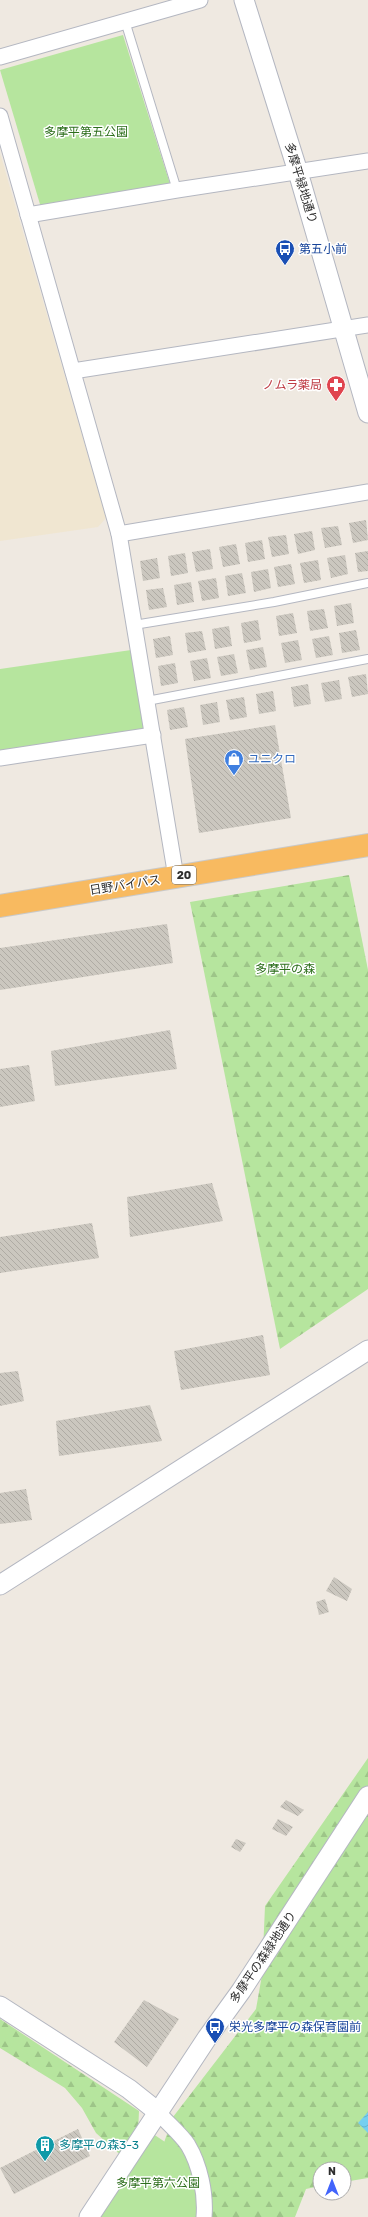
<svg xmlns="http://www.w3.org/2000/svg" width="368" height="2217" font-family="Rubik,'Noto Sans JP',sans-serif">
	<style>
		.education { fill: #f0e6d1 }
		.forest { fill: url(#forest-firs) }
		.park { fill: #b6e59e }
		.water { fill: url(#water-waves) }
		.building { fill: url(#building-back-hatch) }
		.lines { fill: none; stroke-linecap: round; stroke-linejoin: round }
		.service-casing { stroke: #b4b7c1; stroke-width: 10 }
		.minor-casing { stroke: #b4b7c1; stroke-width: 17 }
		.tertiary-casing { stroke: #b4b7c1; stroke-width: 21 }
		.trunk-casing { stroke: #c9c9c9; stroke-width: 24 }
		.service { stroke: #fff; stroke-width: 8 }
		.minor { stroke: #fff; stroke-width: 15 }
		.tertiary { stroke: #fff; stroke-width: 19 }
		.trunk { stroke: #f8ba60; stroke-width: 22 }
		.labels { text-anchor: middle; dominant-baseline: central; stroke-width: 3; stroke-linejoin: round; paint-order: stroke }
		.shield { fill: #fff; stroke: #6d6d6d; stroke-width: 1 }
		.shield-label { font-size: 11px; font-weight: bold; fill: #2e2e2e }
		.park-label { font-size: 12px; fill: #2c6e1b; stroke: #fff }
		.street-label { font-size: 12px; fill: #2e2e2e; stroke: #fff }
		.transit-label { font-size: 12px; fill: #164399; stroke: #fff; text-anchor: start }
		.health-label { font-size: 12px; fill: #be3a42; stroke: #fff; text-anchor: end }
		.shop-label { font-size: 12px; fill: #366cbe; stroke: #fff; text-anchor: start }
		.culture-label { font-size: 12px; fill: #0d838f; stroke: #fff; text-anchor: start }
	</style>
	<defs>
		<pattern id="forest-firs" width="22" height="20" patternUnits="userSpaceOnUse"><rect width="22" height="20" fill="#b6e59e"/><path d="M5 1l3.5 6h-7zM16 11l3.5 6h-7z" fill="#9dc588"/></pattern>
		<pattern id="water-waves" width="16" height="10" patternUnits="userSpaceOnUse"><rect width="16" height="10" fill="#75cff0"/><path d="M0 5q4-4 8 0t8 0" fill="none" stroke="#66b2ce"/></pattern>
		<pattern id="building-back-hatch" width="6" height="6" patternUnits="userSpaceOnUse"><rect width="6" height="6" fill="#cbc7bf"/><path d="M-1 5l2 2M0 0l6 6M5-1l2 2" fill="none" stroke="#afaba4"/></pattern>
	</defs>
	<rect width="100%" height="100%" fill="#efe9e1"/>
	<!-- education -->
	<path class="education" d="M0,153L106,518L98,527L0,541Z"/>
	<!-- forest -->
	<g class="forest">
		<path d="M349,875L368,970V1289L280,1349L190,902Z"/>
		<path d="M368,1758V2178L344,2182V2169H320V2186L306,2189L295,2217H104L134,2167L96,2133L82,2108L65,2088L0,2048V2019L139,2111L138,2133L160,2154L173,2117L256,2009L262,1975L265,1906Z"/>
	</g>
	<!-- park -->
	<g class="park">
		<path d="M123,35L170,184L42,211L0,70Z"/>
		<path d="M138,649L153,735L0,758V669Z"/>
		<path d="M150,2132C160,2139 171,2145 180,2153C196,2167 199,2198 195,2217H95Z"/>
	</g>
	<!-- water -->
	<path class="water" d="M368,2112V2133L358,2123Z"/>
	<!-- building -->
	<g class="building">
		<path d="M366,520L368,540L353,543L349,523Z"/>
		<path d="M338,526L342,545L325,548L321,528Z"/>
		<path d="M312,531L315,550L298,554L294,534Z"/>
		<path d="M286,535L289,554L272,557L268,537Z"/>
		<path d="M262,540L265,559L248,562L245,543Z"/>
		<path d="M236,544L240,564L223,567L219,547Z"/>
		<path d="M210,549L213,569L196,572L192,552Z"/>
		<path d="M368,551V571L358,572L355,553Z"/>
		<path d="M185,553L188,573L171,576L168,556Z"/>
		<path d="M345,555L348,574L331,578L327,558Z"/>
		<path d="M157,558L160,578L143,581L140,561Z"/>
		<path d="M318,560L321,580L304,583L300,563Z"/>
		<path d="M291,564L295,584L278,587L274,567Z"/>
		<path d="M268,569L271,588L254,592L251,572Z"/>
		<path d="M242,573L246,593L228,596L225,576Z"/>
		<path d="M216,578L219,598L202,601L198,581Z"/>
		<path d="M191,582L194,602L177,605L174,585Z"/>
		<path d="M163,588L167,607L149,610L146,590Z"/>
		<path d="M351,603L354,623L337,626L334,606Z"/>
		<path d="M324,609L328,628L310,631L307,611Z"/>
		<path d="M293,613L297,633L279,636L276,616Z"/>
		<path d="M258,620L261,640L244,643L241,623Z"/>
		<path d="M229,626L232,646L215,649L212,629Z"/>
		<path d="M356,630L360,650L342,653L339,633Z"/>
		<path d="M202,631L206,650L188,653L185,633Z"/>
		<path d="M170,636L173,655L156,658L153,639Z"/>
		<path d="M329,636L333,655L316,658L312,639Z"/>
		<path d="M298,640L302,660L285,663L281,643Z"/>
		<path d="M263,647L267,667L250,670L246,650Z"/>
		<path d="M234,654L238,673L221,676L217,657Z"/>
		<path d="M207,658L211,678L194,681L190,661Z"/>
		<path d="M175,663L178,683L161,686L158,666Z"/>
		<path d="M366,674L368,694L352,697L348,677Z"/>
		<path d="M339,680L342,699L325,702L321,683Z"/>
		<path d="M308,684L311,704L294,707L291,687Z"/>
		<path d="M273,691L276,711L259,714L256,694Z"/>
		<path d="M244,697L247,717L230,720L226,700Z"/>
		<path d="M217,702L220,722L203,725L200,705Z"/>
		<path d="M184,707L188,727L170,730L167,710Z"/>
		<path d="M275,725L291,818L199,833L185,739Z"/>
		<path d="M167,924L173,963L0,990V948Z"/>
		<path d="M170,1030L177,1069L55,1086L51,1051Z"/>
		<path d="M29,1065L35,1101L0,1107V1069Z"/>
		<path d="M212,1183L223,1221L130,1237L127,1197Z"/>
		<path d="M92,1223L99,1258L0,1273V1237Z"/>
		<path d="M263,1335L270,1375L181,1390L174,1351Z"/>
		<path d="M18,1371L24,1401L0,1406V1373Z"/>
		<path d="M150,1405L162,1441L59,1456L56,1421Z"/>
		<path d="M26,1489L32,1520L0,1524V1493Z"/>
		<path d="M334,1577L352,1589L347,1601L326,1591Z"/>
		<path d="M325,1599L329,1612L319,1615L316,1602Z"/>
		<path d="M286,1800L304,1810L298,1816L280,1807Z"/>
		<path d="M278,1819L293,1827L286,1836L272,1829Z"/>
		<path d="M236,1839L246,1843L240,1852L231,1847Z"/>
		<path d="M144,2000L179,2019L147,2067L114,2042Z"/>
		<path d="M78,2129L90,2156L14,2194L0,2168Z"/>
	</g>
	<g class="lines">
		<!-- service casing -->
		<g class="service-casing">
			<g id="service">
				<path d="M125,21L177,190"/>
				<path d="M134,625L274,602L368,583"/>
				<path d="M147,701L368,659"/>
			</g>
		</g>
		<!-- minor casing -->
		<g class="minor-casing">
			<g id="minor">
				<path d="M0,57L200,0"/>
				<path d="M0,116L119,534L176,877"/>
				<path d="M28,215L177,190L368,161"/>
				<path d="M73,371L368,325"/>
				<path d="M119,534L368,492"/>
				<path d="M0,758L153,735"/>
				<path d="M158,2112C167,2123 180,2133 188,2145C200,2165 206,2194 204,2217"/>
			</g>
		</g>
		<!-- tertiary casing -->
		<g class="tertiary-casing">
			<g id="tertiary">
				<path d="M244,0L298,172L368,413"/>
				<path d="M0,1585L368,1350"/>
				<path d="M0,2006L129,2089L158,2112"/>
				<path d="M89,2217L207,2038L241,1991L368,1796"/>
			</g>
		</g>
		<!-- trunk casing -->
		<g class="trunk-casing">
			<path id="trunk" d="M0,906L368,845"/>
		</g>
		<!-- service -->
		<use href="#service" class="service"/>
		<!-- minor -->
		<use href="#minor" class="minor"/>
		<!-- tertiary -->
		<use href="#tertiary" class="tertiary"/>
		<!-- trunk -->
		<use href="#trunk" class="trunk"/>
	</g>
	<!-- icons -->
	<defs>
		<g id="bus-pin" transform="scale(1)"><path d="M0 17L-7.5 6A9.5 9.5 0 1 1 7.5 6Z" fill="#1a4fb4" stroke="#fff"/><path d="M-5-6H5V4H4V6H2V4H-2V6H-4V4H-5ZM-3.5-4V0h7V-4ZM-3.5 1.2v1.5H-2V1.2ZM2 1.2v1.5H3.5V1.2Z" fill="#fff"/></g>
		<g id="pharmacy-pin" transform="scale(1)"><path d="M0 17L-7.5 6A9.5 9.5 0 1 1 7.5 6Z" fill="#e0444e" stroke="#fff"/><path d="M-2-6h4v4h4v4h-4v4h-4v-4h-4v-4h4Z" fill="#fff"/></g>
		<g id="shop-pin" transform="scale(1)"><path d="M0 17L-7.5 6A9.5 9.5 0 1 1 7.5 6Z" fill="#3f7fe0" stroke="#fff"/><path d="M-5-2.5h2.3a2.7 3.5 0 0 1 5.4 0H5L5.5 6h-11ZM-1.5-2.5h3a1.5 2.3 0 0 0-3 0Z" fill="#fff"/></g>
		<g id="building-pin" transform="scale(1)"><path d="M0 17L-7.5 6A9.5 9.5 0 1 1 7.5 6Z" fill="#0f9aa8" stroke="#fff"/><path d="M-4-6H4V6H1V3H-1V6H-4ZM-2.5-4.3h1.7v1.8h-1.7ZM.8-4.3h1.7v1.8H.8ZM-2.5-1h1.7V.8h-1.7ZM.8-1h1.7V.8H.8Z" fill="#fff"/></g>
	</defs>
	<g fill-rule="evenodd">
		<use href="#bus-pin" x="285" y="249"/>
		<use href="#pharmacy-pin" x="336" y="385"/>
		<use href="#shop-pin" x="234" y="759"/>
		<use href="#bus-pin" x="215" y="2027"/>
		<use href="#building-pin" x="45" y="2145"/>
	</g>
	<g class="labels">
		<!-- shield labels -->
		<rect class="shield" x="172" y="866" width="24" height="18" rx="3"/>
		<g class="shield-label">
			<text x="184" y="875">20</text>
		</g>
		<!-- park labels -->
		<g class="park-label">
			<text x="86" y="132">多摩平第五公園</text>
			<text x="285" y="969">多摩平の森</text>
			<text x="158" y="2183">多摩平第六公園</text>
		</g>
		<!-- street labels -->
		<g class="street-label">
			<text transform="translate(301 183) rotate(73)">多摩平緑地通り</text>
			<text transform="translate(125 885) rotate(-9)">日野バイパス</text>
			<text transform="translate(263 1957) rotate(-56)">多摩平の森緑地通り</text>
		</g>
		<!-- transit labels -->
		<g class="transit-label">
			<text x="299" y="249">第五小前</text>
			<text x="229" y="2027">栄光多摩平の森保育園前</text>
		</g>
		<!-- health labels -->
		<g class="health-label">
			<text x="322" y="385">ノムラ薬局</text>
		</g>
		<!-- shop labels -->
		<g class="shop-label">
			<text x="248" y="759">ユニクロ</text>
		</g>
		<!-- culture labels -->
		<g class="culture-label">
			<text x="59" y="2145">多摩平の森3-3</text>
		</g>
	</g>
	<!-- north arrow -->
	<g transform="translate(332 2181)"><circle r="19" fill="#ffffff" stroke="#ababab"/>
	<path d="M0-3L7 15L0 10L-7 15Z" fill="#4264fb"/>
	<text y="-6" font-size="11" font-weight="bold" text-anchor="middle" fill="#2e2e2e">N</text>
	</g>
</svg>
